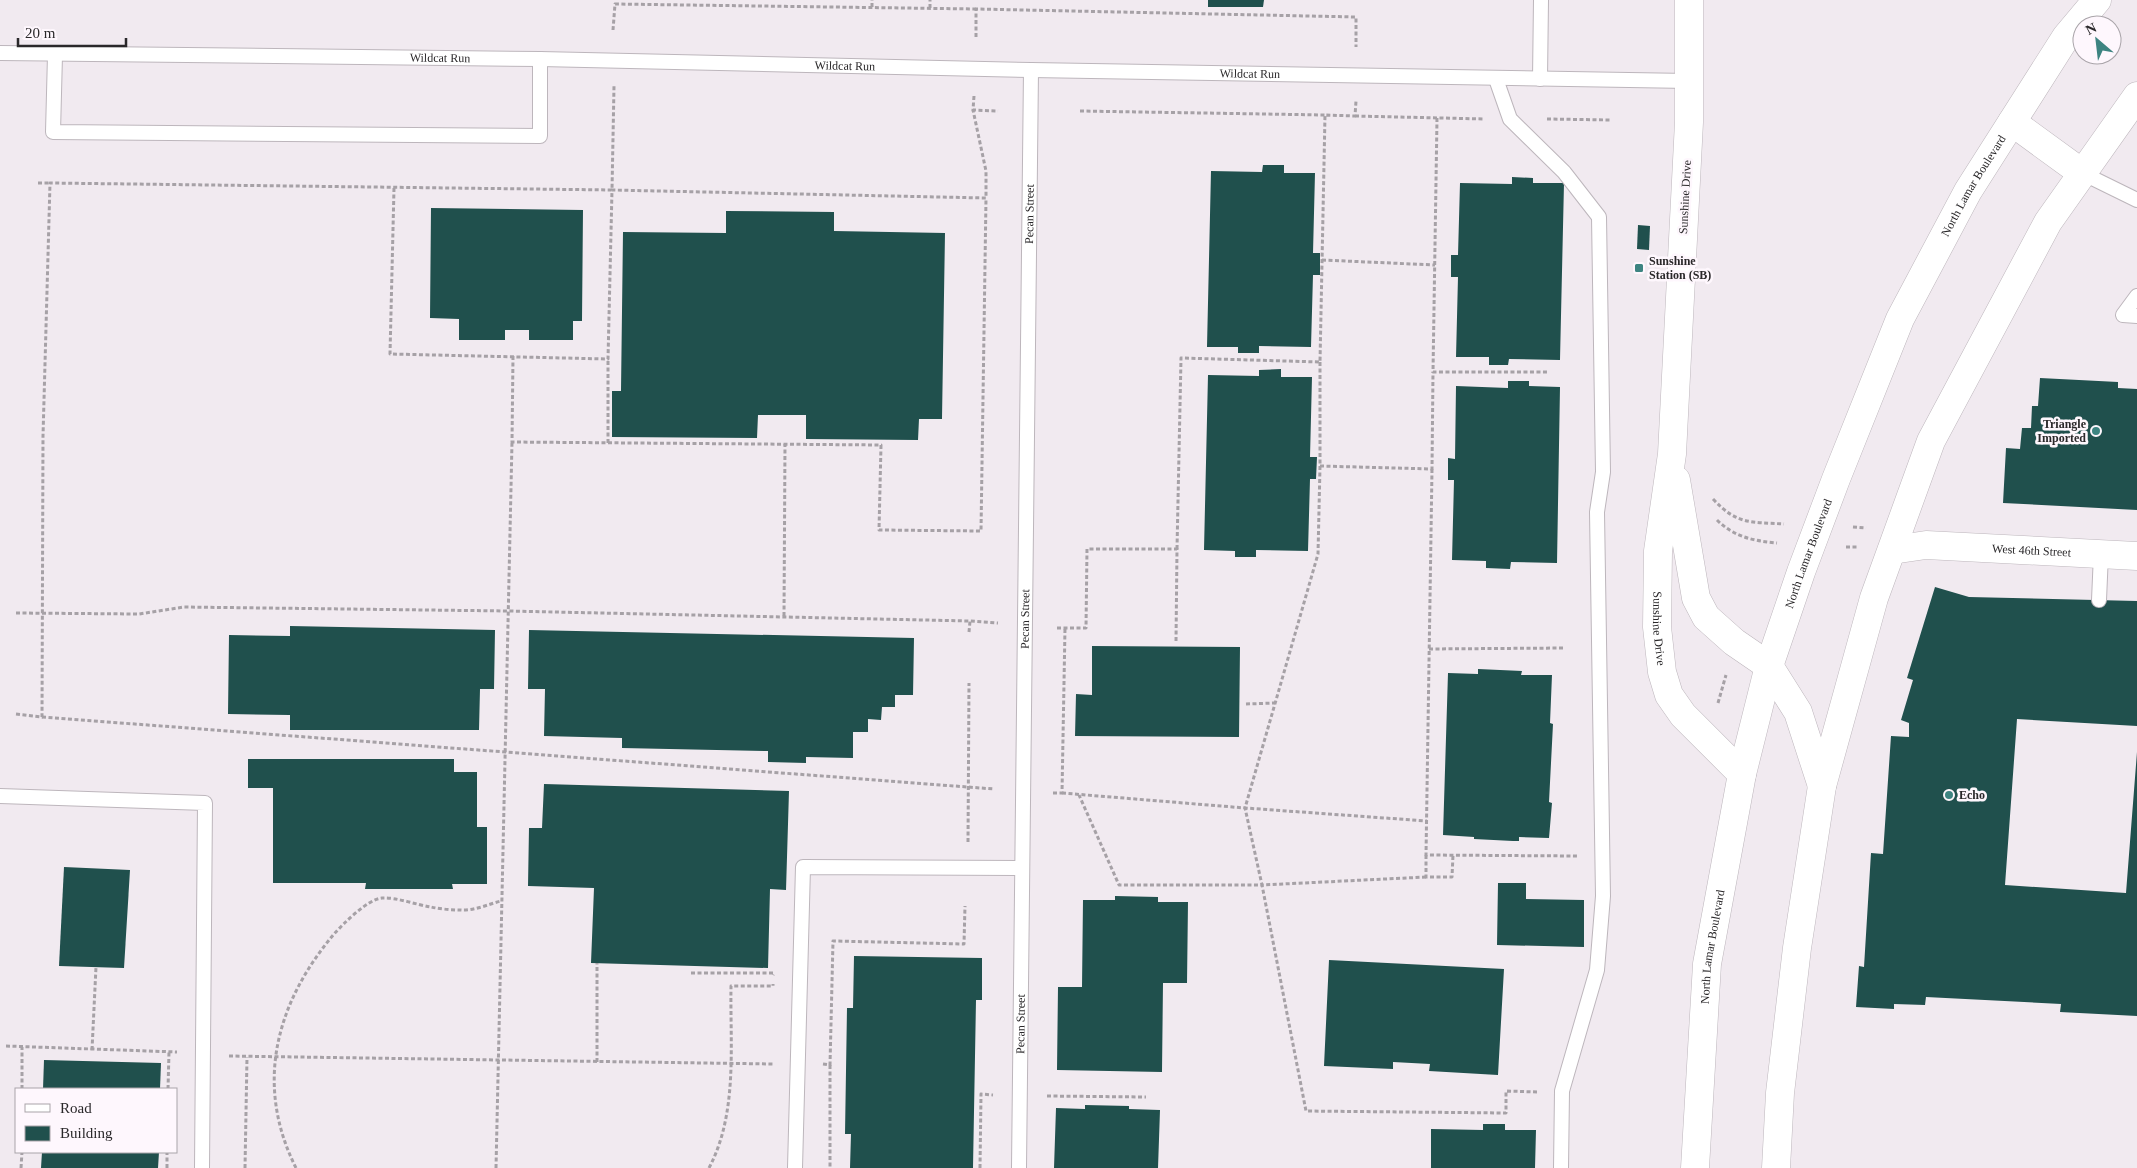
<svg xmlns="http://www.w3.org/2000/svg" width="2137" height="1168" font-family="Georgia,serif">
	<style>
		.building { fill: #20504d }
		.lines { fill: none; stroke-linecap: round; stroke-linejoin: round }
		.service-casing { stroke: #bdb6bc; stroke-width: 16 }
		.minor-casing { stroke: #bdb6bc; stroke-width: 29 }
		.primary-casing { stroke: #bdb6bc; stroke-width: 29 }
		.path { stroke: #a6a1a6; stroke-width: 3; stroke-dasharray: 4 2.5; stroke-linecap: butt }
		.service { stroke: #fff; stroke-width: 14 }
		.minor { stroke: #fff; stroke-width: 28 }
		.primary { stroke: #fff; stroke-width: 28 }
		.poi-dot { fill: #3d8481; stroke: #fef7fd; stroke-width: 2 }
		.labels { text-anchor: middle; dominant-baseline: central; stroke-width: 5; stroke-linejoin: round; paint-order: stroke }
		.street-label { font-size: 12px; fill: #2a282a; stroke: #fef7fd }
		.poi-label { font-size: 12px; font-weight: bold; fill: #2a282a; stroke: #fef7fd; text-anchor: start }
	</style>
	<rect width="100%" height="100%" fill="#f1eaf0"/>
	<!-- building -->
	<g class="building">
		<path d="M1208,0H1264L1263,7H1208Z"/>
		<path d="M1263,165H1284V173H1315L1313,253H1320V275H1313L1311,347L1259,346V353H1238V347H1207L1211,171L1262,172Z"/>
		<path d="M1512,177L1533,178V183H1564L1560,360L1509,359L1508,365H1489V357H1456L1458,277H1451V255H1458L1460,183L1512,184Z"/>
		<path d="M431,208L583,210L582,321H573V340H529V330H505V340H459V319L430,318Z"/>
		<path d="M726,211L834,212V231L945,233L942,419H919L918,440L806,439V415H758L757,438L612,437V391H621L623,232L726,233Z"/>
		<path d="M1638,225L1650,226L1649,250L1637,249Z"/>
		<path d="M1281,369V377H1312L1310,457H1317L1316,479H1310L1308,551L1256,550V557H1235V551L1204,550L1208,375L1259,376V370Z"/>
		<path d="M2040,378L2118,382V388L2137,389V510L2003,503L2006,448L2020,449L2022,428H2031L2032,406H2038Z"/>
		<path d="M1508,381H1529V386L1560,387L1557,563L1511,562L1510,569L1486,568V561L1452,560L1454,480H1448V458L1455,459L1456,386L1508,388Z"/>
		<path d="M1935,587L1969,597L2137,601V726L2017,719L2005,885L2126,893L2137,752V1016L2060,1012L2061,1004L1926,997L1925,1005L1894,1004V1009L1856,1007L1859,966L1864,967L1871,853L1883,854L1891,736L1909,737V723L1901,720L1913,680L1907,678Z"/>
		<path d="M290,626L495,630L494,689H480L479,730H290V715L228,714L229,635L290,636Z"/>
		<path d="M529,630L914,638L913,695H895V707H882L881,720L868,719V732H853V758L806,757V763L768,762V751L622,748V738L544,736L545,689H528Z"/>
		<path d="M1092,646L1240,647L1239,737L1075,736L1076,694L1092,695Z"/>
		<path d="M1478,669L1522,671L1521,675H1552L1550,723L1553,724L1549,802L1552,803L1549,838L1519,837V841H1513L1474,839V837L1443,835L1448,673L1478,674Z"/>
		<path d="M248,759H454V772H477V827H487V884H452L453,889H365L366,883H273V788H248Z"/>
		<path d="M544,784L789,791L786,890L770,889L768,968L591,963L594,888L528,886L529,828H542Z"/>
		<path d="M64,867L130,870L124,968L59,966Z"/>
		<path d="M1498,883H1526V899L1584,900V947L1497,945Z"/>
		<path d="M1115,896L1158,897V902H1188L1187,983H1163L1162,1072L1057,1070L1058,987H1082L1083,900H1115Z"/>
		<path d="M854,956L982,958V1000H976L973,1168H850L851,1134H845L847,1008H853Z"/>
		<path d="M1329,960L1504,969L1498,1075L1429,1071L1430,1064L1393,1062V1069L1324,1066Z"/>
		<path d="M44,1060L161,1063L160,1089H43Z"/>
		<path d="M1085,1105L1129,1106V1109L1160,1110L1158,1168H1054L1056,1108L1085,1109Z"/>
		<path d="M1483,1124H1505V1130H1536L1535,1168H1431V1129L1483,1130Z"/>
		<path d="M42,1152H159L158,1168H41Z"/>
	</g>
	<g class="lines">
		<!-- service casing -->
		<g class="service-casing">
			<g id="service">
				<path id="s1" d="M0,53L540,59L1031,70L1689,81"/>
				<path d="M55,55L53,132L540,136V59"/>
				<path d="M1496,79L1510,119L1564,172L1599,217L1603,472L1597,512L1603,896L1597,970L1562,1091L1561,1168"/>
				<path d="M1540,79L1541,0"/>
				<path d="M2082,173L2137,200"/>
				<path d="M2137,296L2123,315L2137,316"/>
				<path d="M2099,600L2101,554"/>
				<path d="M0,796L205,803L202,1168"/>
				<path d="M795,1168L803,867L1022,868"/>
				<path id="s2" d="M1019,1168L1031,70"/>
			</g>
		</g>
		<!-- minor casing -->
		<g class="minor-casing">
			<g id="minor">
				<path id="s3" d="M1689,0V122L1672,454L1658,551L1657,627L1662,672L1669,695L1683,715L1742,774"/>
				<path d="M1676,480L1696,598L1706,617L1734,642L1769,666"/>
				<path id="s4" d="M1892,550L1926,545L2137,556"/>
			</g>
		</g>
		<!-- primary casing -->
		<g class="primary-casing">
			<g id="primary">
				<path d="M2012,122L2082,173"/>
				<path d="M1769,666L1798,712L1822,786"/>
				<path id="s5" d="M1695,1168L1707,964L1742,774L1769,666L1801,572L1836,479L1900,319L1968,191L2066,37L2097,0"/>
				<path d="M1776,1168L1780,1093L1797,948L1822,786L1874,598L1931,441L2048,222L2137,96"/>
			</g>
		</g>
		<!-- path -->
		<g class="path">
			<path d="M872,7V0"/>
			<path d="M930,8V0"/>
			<path d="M613,30L615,4L976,9"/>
			<path d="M976,37V9L1356,17V47"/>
			<path d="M974,96L973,110L998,111"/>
			<path d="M1080,111L1325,115"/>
			<path d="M1355,116L1484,119"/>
			<path d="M1437,118L1433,372H1548"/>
			<path d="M1547,119L1611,120"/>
			<path d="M38,183H50"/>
			<path d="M394,188L390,354L608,359L612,190L986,198V171L973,110"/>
			<path d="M1322,260L1435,265"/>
			<path d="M513,356L512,442L881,445L879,530L981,531L986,198"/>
			<path d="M1320,362V466L1432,469L1433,372"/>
			<path d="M608,443V359"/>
			<path d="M1320,466L1318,554L1245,808L1427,821"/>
			<path d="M1432,469L1426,855L1577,856"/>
			<path d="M1713,499C1737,525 1751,522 1784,524"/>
			<path d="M1717,520C1734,537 1754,541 1777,543"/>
			<path d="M1853,527L1866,528"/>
			<path d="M1846,547H1859"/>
			<path d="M1177,549L1181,358L1320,362L1325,115L1355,116L1356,101"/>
			<path d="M16,613L139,614L184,607L508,611L970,621L998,623"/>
			<path d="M784,616L785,444"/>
			<path d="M1057,628H1086L1087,549H1177L1176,641"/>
			<path d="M969,632L970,621"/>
			<path d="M1429,649L1563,648"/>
			<path d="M1718,703L1726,675"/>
			<path d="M1246,704L1275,703"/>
			<path d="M16,714L42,717L43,436L50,183L612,190L614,86"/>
			<path d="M42,717L994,789"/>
			<path d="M1053,793H1062L1065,628"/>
			<path d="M1062,793L1245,808L1262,885H1119L1079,795"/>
			<path d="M968,842L969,683"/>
			<path d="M1426,855V877H1452L1453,855"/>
			<path d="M1426,877L1262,885L1306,1111L1506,1113V1091L1537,1092"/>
			<path d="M691,973H774L773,975"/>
			<path d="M6,1046L177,1052"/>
			<path d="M92,1050L96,967"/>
			<path d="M229,1056L773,1064"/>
			<path d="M597,1062V963"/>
			<path d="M823,1064L830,1065L833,941L964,944L965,906"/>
			<path d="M830,1065V1168"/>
			<path d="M22,1089V1047"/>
			<path d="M168,1089L169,1052"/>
			<path d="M1047,1096L1146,1097"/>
			<path d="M21,1168L22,1152"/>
			<path d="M167,1168V1152"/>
			<path d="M245,1168L247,1057"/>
			<path d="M296,1168C254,1084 276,1003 334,934C344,923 368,899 382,898C396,897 417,905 431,907C440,909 451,910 461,910C474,911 489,904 501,901"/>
			<path d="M496,1168L512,442"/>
			<path d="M709,1168C738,1113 730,1046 731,986H773V984"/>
			<path d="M980,1168L981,1094L993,1095"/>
		</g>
		<!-- service -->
		<use href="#service" class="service"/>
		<!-- minor -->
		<use href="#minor" class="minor"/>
		<!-- primary -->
		<use href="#primary" class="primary"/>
	</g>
	<!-- markers -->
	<g class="poi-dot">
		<rect x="1634" y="263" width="10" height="10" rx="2.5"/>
		<circle cx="2096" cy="431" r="5"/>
		<circle cx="1949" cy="795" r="5"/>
	</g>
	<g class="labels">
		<!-- street labels -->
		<g class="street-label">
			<text stroke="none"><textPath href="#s1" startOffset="440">Wildcat Run</textPath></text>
			<text stroke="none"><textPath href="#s1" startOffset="845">Wildcat Run</textPath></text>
			<text stroke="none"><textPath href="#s1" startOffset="1250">Wildcat Run</textPath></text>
			<text stroke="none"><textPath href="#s5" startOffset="1032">North Lamar Boulevard</textPath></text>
			<text transform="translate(1685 197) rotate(-87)">Sunshine Drive</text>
			<text stroke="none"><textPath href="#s2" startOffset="954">Pecan Street</textPath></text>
			<text stroke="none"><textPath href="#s4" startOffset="140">West 46th Street</textPath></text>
			<text stroke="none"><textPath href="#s5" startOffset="628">North Lamar Boulevard</textPath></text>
			<text stroke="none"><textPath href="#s2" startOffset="549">Pecan Street</textPath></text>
			<text stroke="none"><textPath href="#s3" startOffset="630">Sunshine Drive</textPath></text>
			<text stroke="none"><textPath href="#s5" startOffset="222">North Lamar Boulevard</textPath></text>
			<text stroke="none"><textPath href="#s2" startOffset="144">Pecan Street</textPath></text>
		</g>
		<!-- poi labels -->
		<g class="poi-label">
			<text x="1649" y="261">Sunshine<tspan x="1649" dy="14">Station (SB)</tspan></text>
			<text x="2086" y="424" text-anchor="end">Triangle<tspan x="2086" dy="14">Imported</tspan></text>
			<text x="1959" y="795">Echo</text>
		</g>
	</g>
	<!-- legend -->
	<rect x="15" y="1088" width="162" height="65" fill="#fef7fd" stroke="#a9a4a9"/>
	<rect x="25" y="1104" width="25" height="8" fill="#ffffff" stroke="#a9a4a9"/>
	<text x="60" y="1113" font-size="15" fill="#2a282a">Road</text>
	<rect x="25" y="1126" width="25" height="15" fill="#20504d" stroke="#a9a4a9"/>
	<text x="60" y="1138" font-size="15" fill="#2a282a">Building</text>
	<!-- north arrow -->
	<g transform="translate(2097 40) rotate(332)"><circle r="24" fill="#fef7fd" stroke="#a9a4a9"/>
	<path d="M0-4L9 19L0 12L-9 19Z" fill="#3d8481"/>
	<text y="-8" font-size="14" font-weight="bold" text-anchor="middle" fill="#2a282a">N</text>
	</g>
	<!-- scale -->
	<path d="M18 38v8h108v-8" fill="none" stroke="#2a282a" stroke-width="2.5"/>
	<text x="25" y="38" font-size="15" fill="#2a282a" stroke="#fef7fd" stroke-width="4" paint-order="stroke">20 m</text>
</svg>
